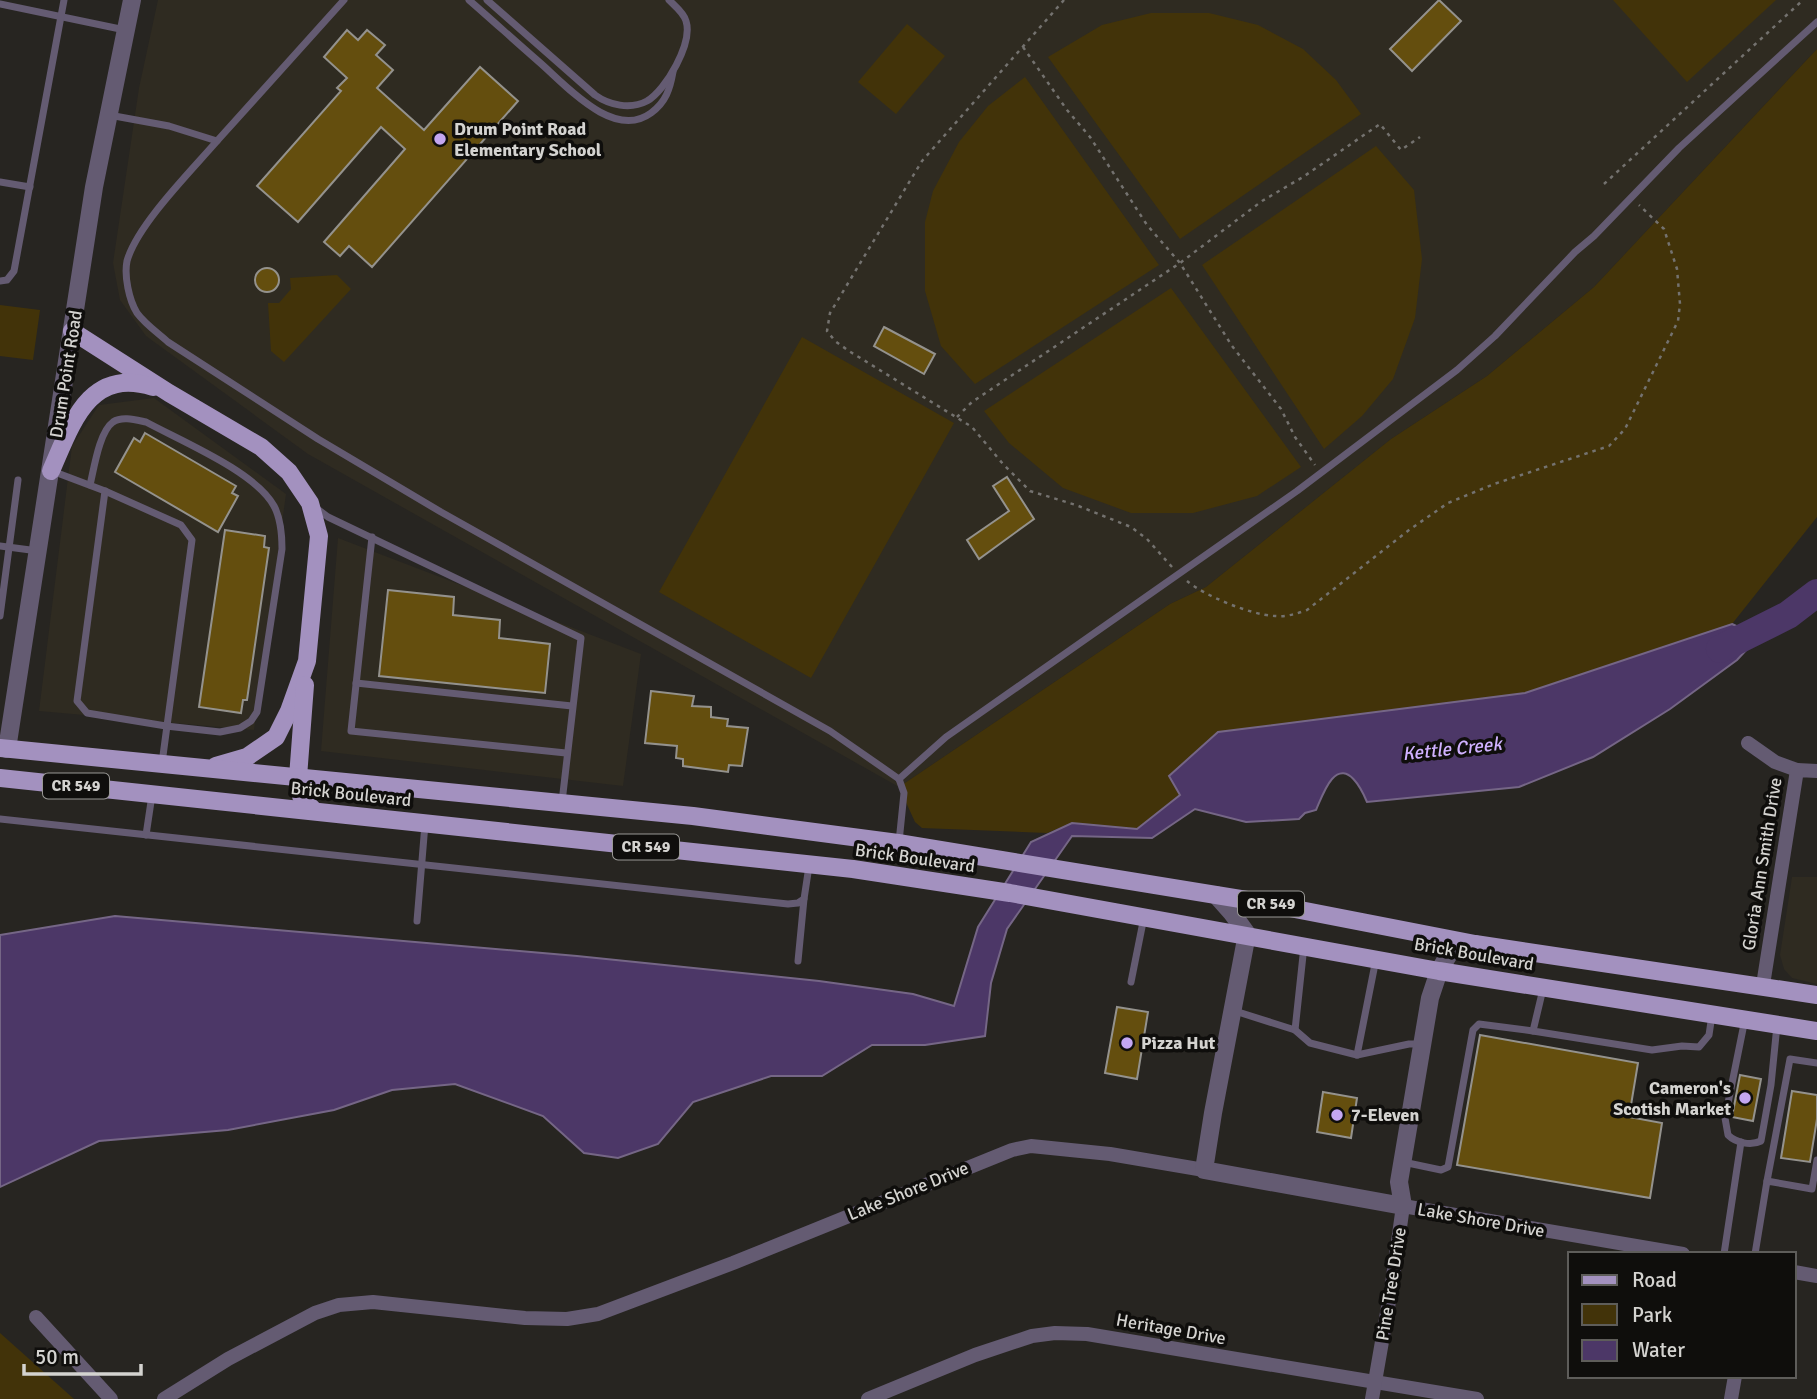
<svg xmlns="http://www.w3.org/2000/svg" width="1817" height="1399" font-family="Signika,sans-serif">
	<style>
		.built { fill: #2f2b21 }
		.green { fill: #423309 }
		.water { fill: #4c3767; stroke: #756686; stroke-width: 2 }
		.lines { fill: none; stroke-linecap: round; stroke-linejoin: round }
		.river { stroke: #4c3767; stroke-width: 28 }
		.building { fill: #644e0e; stroke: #94928d; stroke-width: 2 }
		.path { stroke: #74726f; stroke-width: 2.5; stroke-dasharray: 3.5 5; stroke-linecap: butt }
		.service { stroke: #645b72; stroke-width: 7 }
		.minor { stroke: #645b72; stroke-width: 14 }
		.tertiary { stroke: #645b72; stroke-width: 18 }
		.primary { stroke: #a391bf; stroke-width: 18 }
		.poi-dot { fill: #c4a7f1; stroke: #0f0e0c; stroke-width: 2.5 }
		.labels { text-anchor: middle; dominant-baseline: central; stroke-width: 7; stroke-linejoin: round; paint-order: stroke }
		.shield { fill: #0f0e0c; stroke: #999895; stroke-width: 2 }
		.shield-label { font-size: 16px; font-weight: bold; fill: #d4d3d0 }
		.poi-label { font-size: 18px; font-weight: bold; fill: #d4d3d0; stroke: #0f0e0c; text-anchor: start }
		.street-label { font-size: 18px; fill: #d4d3d0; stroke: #0f0e0c }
		.water-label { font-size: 19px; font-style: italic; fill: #d0b1ff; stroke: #0f0e0c }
	</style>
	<rect width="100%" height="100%" fill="#272521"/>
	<!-- built -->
	<g class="built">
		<path d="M158,0H1817V49L1594,287L1487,376L1391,439L1206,587L1170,604L899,787L308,454L146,336L120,300L113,263L139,88Z"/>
		<path d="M154,398L286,494L254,730L39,711L72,446L99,405Z"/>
		<path d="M338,538L641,654L623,786L321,751Z"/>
		<path d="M1792,877H1817V984L1792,978L1784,969L1780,955Z"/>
	</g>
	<!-- green -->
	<g class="green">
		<path d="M1613,0H1776L1687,82Z"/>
		<path d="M1151,13H1209L1258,25L1303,49L1336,80L1361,114L1180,239L1048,57L1102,25Z"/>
		<path d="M907,24L945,56L896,114L858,82Z"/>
		<path d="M1817,49V517L1732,624L1525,693L1218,732L1181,795L1137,829L1072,823L1047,833L922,828L915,822L899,787L1170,604L1206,587L1391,439L1487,376L1594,287Z"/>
		<path d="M1025,77L1159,265L975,384L941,346L925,291V222L933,191L959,142L988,106Z"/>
		<path d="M1376,146L1414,190L1422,259L1415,318L1393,379L1362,416L1324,449L1202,265Z"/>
		<path d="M337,275L351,289L284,362L271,351L268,303H279L291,289L290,278Z"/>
		<path d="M1171,288L1301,467L1257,496L1193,513H1131L1063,488L1009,443L984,411Z"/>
		<path d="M0,305L40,310L33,360L0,356Z"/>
		<path d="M802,337L954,423L811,678L659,592Z"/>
		<path d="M0,1333L74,1399H0Z"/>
	</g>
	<!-- water -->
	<path class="water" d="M1732,624L1752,633L1750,646L1737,660L1670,709L1593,757L1519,787L1367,802C1362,790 1348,761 1332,779C1325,787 1320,801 1316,810L1305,813L1299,819L1246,822L1195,809L1152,838L1072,836L1007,929L991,983L985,1036L925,1045H872L822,1076H771L693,1102L658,1144L618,1158L584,1153L543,1116L455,1084L392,1090L334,1110L228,1130L99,1141L0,1187V935L115,916L577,956L819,981L913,994L954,1006L978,927L1031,842L1072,823L1137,829L1180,795L1169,776L1218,732L1525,693Z"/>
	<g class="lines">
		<!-- river -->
		<path class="river" d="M1720,649L1788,615L1817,593"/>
	</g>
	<!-- building -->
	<g class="building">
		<path d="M1439,0L1461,21L1412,71L1390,49Z"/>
		<path d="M347,30L358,40L367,30L385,45L376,55L393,70L377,88L424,130L480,67L518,101L372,267L349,246L340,256L324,242L405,149L381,127L298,222L257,186L341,91L337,88L347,78L324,57Z"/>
		<circle cx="267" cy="280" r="12"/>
		<path d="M884,327L935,354L924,374L874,346Z"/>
		<path d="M145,433L236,486L232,493L238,496L218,532L115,472L134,438L140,442Z"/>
		<path d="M1007,477L1034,519L979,559L967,540L1009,511L993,486Z"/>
		<path d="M225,530L265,536L264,547L269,548L247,700H243L241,713L199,707Z"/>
		<path d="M388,590L454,597L453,615L500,620L499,638L550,644L545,693L379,676Z"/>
		<path d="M651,691L694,696L692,706L711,707V717L728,719L727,726L748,728L742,766L729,765L728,772L683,766V759L676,758L677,746L645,743Z"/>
		<path d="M1117,1007L1148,1012L1137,1079L1105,1073Z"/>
		<path d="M1480,1035L1638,1063L1629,1117L1662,1123L1650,1198L1457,1165Z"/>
		<path d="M1740,1075L1761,1079L1753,1121L1732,1117Z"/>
		<path d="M1792,1091L1817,1095V1119L1810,1162L1781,1158Z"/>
		<path d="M1323,1092L1357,1098L1351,1138L1317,1132Z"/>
	</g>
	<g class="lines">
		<!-- path -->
		<g class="path">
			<path d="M1064,0L922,161L830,313L827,331L835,341L849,351L972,427L1003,464L1030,491L1076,505L1131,527L1147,539L1172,567"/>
			<path d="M1023,47L1067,110L1090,137L1147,225L1180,263L1232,346L1281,409L1295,437L1315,465"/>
			<path d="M1604,184L1803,0"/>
			<path d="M957,417L972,402L1180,263L1262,201L1303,177L1380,124L1401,150L1420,137"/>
			<path d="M1187,581C1205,596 1251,615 1275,616C1286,617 1296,614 1307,610L1409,530L1448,503L1494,484L1609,446L1625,429L1678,321L1680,304L1677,269L1664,229L1639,205"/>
		</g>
		<!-- service -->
		<g class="service">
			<path d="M469,0C492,20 515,41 538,61C565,84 613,141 651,113C666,102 670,89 673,72"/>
			<path d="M487,0L595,95C609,105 630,110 647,101C666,90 693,43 686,21C684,13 675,6 669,0"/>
			<path d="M0,4L125,30"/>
			<path d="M109,115L169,126L217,141L344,0"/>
			<path d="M217,141C191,171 137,225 127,261C124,276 129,300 137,313C145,324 158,333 168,342L318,439L441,512L830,731L899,779"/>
			<path d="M0,182L30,187"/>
			<path d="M0,281L7,280L14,271L64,0"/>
			<path d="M52,471L105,491L181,525L192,540L162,763"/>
			<path d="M90,485C94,469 99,432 113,422C122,416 136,420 146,422C181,441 256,472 274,506C281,519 282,534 282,549L257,712L251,721L240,728L220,732L166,726L87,713L77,701L105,491"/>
			<path d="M316,508L328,517L581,638L562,802"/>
			<path d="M372,537L351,731L566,753"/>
			<path d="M0,546L38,551"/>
			<path d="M0,616L18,480"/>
			<path d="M356,683L572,706"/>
			<path d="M0,819L788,904L798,903L804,899L809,866"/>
			<path d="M146,835L152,795"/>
			<path d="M899,842L904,793L899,779L946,737L1297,491L1457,370L1495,336L1575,252L1594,236L1679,148L1817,22"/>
			<path d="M417,921L425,824"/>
			<path d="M798,961L804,899"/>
			<path d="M1131,982L1144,917"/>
			<path d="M1543,989L1533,1031L1652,1050L1682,1046L1699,1047L1709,1035L1712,1015"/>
			<path d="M1235,1011L1295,1030L1304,946"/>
			<path d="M1745,1019L1725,1118L1728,1135C1736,1143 1751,1146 1761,1141L1771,1085L1777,1025"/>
			<path d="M1295,1030L1310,1043L1357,1055L1409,1044H1421"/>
			<path d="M1357,1055L1376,959"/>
			<path d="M1403,1162L1441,1170L1448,1167L1473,1030L1479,1024L1533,1031"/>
			<path d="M1767,1181L1790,1059L1817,1063"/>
			<path d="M1724,1254L1741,1142"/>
			<path d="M1755,1254L1767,1181L1812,1189L1817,1160"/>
		</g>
		<!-- minor -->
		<g class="minor">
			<path d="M1748,743L1775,762L1797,770"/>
			<path d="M1763,985L1797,770L1817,771"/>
			<path d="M1794,1272L1817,1276"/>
			<path d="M36,1317L111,1399"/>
			<path d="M164,1399L228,1359L315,1313L339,1305L373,1302L525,1318L567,1319L598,1314L733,1263L1012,1150L1031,1146L1110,1154L1204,1170"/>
			<path d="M868,1399L975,1355L1032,1336L1055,1333L1087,1334L1477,1399"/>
			<path d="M1372,1399L1392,1284L1403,1206L1683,1254"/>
			<path d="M1731,1399L1735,1376"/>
		</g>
		<!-- tertiary -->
		<g class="tertiary">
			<path d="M7,749L94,187L132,0"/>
			<path d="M1216,895L1232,913L1247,934L1213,1113L1204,1170L1403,1206L1399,1182L1430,998L1439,971L1452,949L1475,944"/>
		</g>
		<!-- primary -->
		<g class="primary">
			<path d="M72,331L169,393L261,447L289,472L310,503L319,536L307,661L289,711L276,737L247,757L216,766"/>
			<path d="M51,471C72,423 89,367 153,387"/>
			<path d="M305,685L298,777L301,796L314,811"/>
			<path d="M0,748L693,816L898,843L1259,902L1475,944L1817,995"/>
			<path d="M0,778L853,869L1010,893L1439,971L1817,1031"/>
		</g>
	</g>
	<!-- markers -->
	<g class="poi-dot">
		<circle cx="440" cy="139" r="7"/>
		<circle cx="1127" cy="1043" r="7"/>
		<circle cx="1745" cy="1098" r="7"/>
		<circle cx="1337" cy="1115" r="7"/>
	</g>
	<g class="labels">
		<!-- shield labels -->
		<g class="shield">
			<rect x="43" y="773.5" width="66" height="25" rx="5"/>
			<rect x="613" y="834.5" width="66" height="25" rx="5"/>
			<rect x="1238" y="891.5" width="66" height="25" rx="5"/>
		</g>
		<g class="shield-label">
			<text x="76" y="786">CR 549</text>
			<text x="646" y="847">CR 549</text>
			<text x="1271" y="904">CR 549</text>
		</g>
		<!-- poi labels -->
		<g class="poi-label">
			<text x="454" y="129">Drum Point Road<tspan x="454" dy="21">Elementary School</tspan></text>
			<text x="1141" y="1043">Pizza Hut</text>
			<text x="1731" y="1088" text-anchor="end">Cameron's<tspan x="1731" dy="21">Scotish Market</tspan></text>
			<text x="1351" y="1115">7-Eleven</text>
		</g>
		<!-- street labels -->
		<g class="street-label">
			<text transform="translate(66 374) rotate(-81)">Drum Point Road</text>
			<text transform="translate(351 794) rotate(6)">Brick Boulevard</text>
			<text transform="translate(915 858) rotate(8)">Brick Boulevard</text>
			<text transform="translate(1762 864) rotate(-81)">Gloria Ann Smith Drive</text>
			<text transform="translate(1474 954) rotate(10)">Brick Boulevard</text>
			<text transform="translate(908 1191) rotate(-22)">Lake Shore Drive</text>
			<text transform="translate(1481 1220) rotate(10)">Lake Shore Drive</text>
			<text transform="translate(1391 1284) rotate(-81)">Pine Tree Drive</text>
			<text transform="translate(1171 1329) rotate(10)">Heritage Drive</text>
		</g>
		<!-- water labels -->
		<g class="water-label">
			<text transform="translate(1452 749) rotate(-6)">Kettle Creek</text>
		</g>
	</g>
	<!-- legend -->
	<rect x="1568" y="1252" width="228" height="126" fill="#0f0e0c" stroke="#5e5d5a" stroke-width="2"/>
	<rect x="1582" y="1275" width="35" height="10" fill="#a391bf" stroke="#5e5d5a" stroke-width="2"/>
	<text x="1632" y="1287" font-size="21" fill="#d4d3d0">Road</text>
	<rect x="1582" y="1304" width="35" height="21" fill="#423309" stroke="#5e5d5a" stroke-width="2"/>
	<text x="1632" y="1322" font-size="21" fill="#d4d3d0">Park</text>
	<rect x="1582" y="1340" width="35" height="21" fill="#4c3767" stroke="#5e5d5a" stroke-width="2"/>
	<text x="1632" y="1357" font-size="21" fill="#d4d3d0">Water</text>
	<!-- scale -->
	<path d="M24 1364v10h117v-10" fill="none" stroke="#d4d3d0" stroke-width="3.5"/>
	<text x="35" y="1364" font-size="21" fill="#d4d3d0" stroke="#0f0e0c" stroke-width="5" paint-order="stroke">50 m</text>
</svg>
